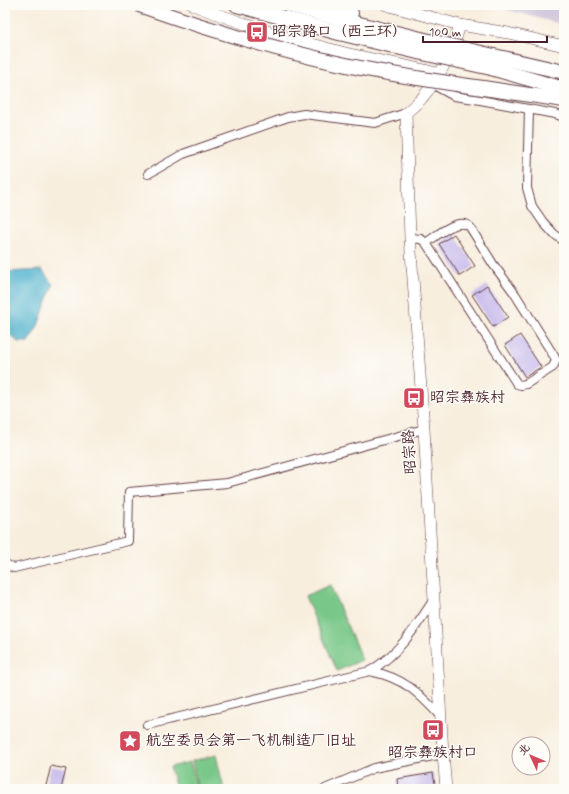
<svg xmlns="http://www.w3.org/2000/svg" width="569" height="794" font-family="Mynerve,'LXGW WenKai TC',sans-serif">
	<style>
		.industrial { fill: #c9bfd7 }
		.green { fill: #79c889; stroke: #62745a }
		.water { fill: #4fb2ce; stroke: #4c687c }
		.building { fill: #c7baeb }
		.lines { fill: none; stroke-linecap: round; stroke-linejoin: round }
		.lane-casing { stroke: #643e46; stroke-width: 5.5 }
		.street-casing { stroke: #643e46; stroke-width: 10 }
		.secondary-casing { stroke: #643e46; stroke-width: 12 }
		.highway-casing { stroke: #643e46; stroke-width: 16 }
		.lane { stroke: #fff; stroke-width: 4 }
		.street { stroke: #fff; stroke-width: 8 }
		.secondary { stroke: #fff; stroke-width: 11 }
		.highway { stroke: #fff; stroke-width: 14 }
		.highway-bridge-casing { stroke: #643e46; stroke-width: 16; stroke-linecap: butt }
		.highway-bridge { stroke: #fff; stroke-width: 14 }
		.labels { text-anchor: middle; dominant-baseline: central; stroke-width: 3; stroke-linejoin: round; paint-order: stroke }
		.poi-label { font-size: 15px; fill: #4a1f2b; stroke: #fdfcf7; text-anchor: start }
		.street-label { font-size: 15px; fill: #4a1f2b; stroke: #fdfcf7 }
	</style>
	<rect width="100%" height="100%" fill="#fdfcf7"/>
	<filter id="ink" filterUnits="userSpaceOnUse"><feTurbulence type="fractalNoise" baseFrequency=".025" numOctaves="2"/><feDisplacementMap in="SourceGraphic" scale="8" xChannelSelector="R" yChannelSelector="G"/><feConvolveMatrix kernelMatrix="1 2 1 2 8 2 1 2 1" color-interpolation-filters="sRGB"/></filter>
	<filter id="wash" filterUnits="userSpaceOnUse"><feTurbulence type="fractalNoise" baseFrequency=".012" numOctaves="4" result="noise"/><feDisplacementMap in="SourceGraphic" scale="16" xChannelSelector="R" yChannelSelector="G"/><feGaussianBlur stdDeviation="0.9" result="paint"/><feColorMatrix in="noise" values="0 0 0 0 0 0 0 0 0 0 0 0 0 0 0 0 0 1.4 0 .05"/><feComposite in="paint" operator="in"/></filter>
	<g filter="url(#wash)">
		<rect width="100%" height="100%" fill="#f8eede"/>
		<!-- industrial -->
		<path class="industrial" d="M486,5H564V25L493,6Z"/>
		<!-- green -->
		<g class="green">
			<path d="M330,585L362,660L337,671L305,596Z"/>
			<path d="M216,755L224,789H198L192,761Z"/>
			<path d="M190,762L197,789H176L170,767Z"/>
		</g>
		<!-- water -->
		<path class="water" d="M42,270L53,285L37,328L28,342H18L5,330V272Z"/>
		<g id="blocks">
			<!-- building -->
			<g class="building">
				<path d="M454,234L475,266L460,276L439,244Z"/>
				<path d="M487,285L508,317L493,327L472,295Z"/>
				<path d="M520,335L541,367L525,377L505,345Z"/>
				<path d="M51,766L66,769L61,789H45Z"/>
				<path d="M433,773L436,789H398L397,779Z"/>
			</g>
		</g>
	</g>
	<g filter="url(#ink)">
		<use href="#blocks" fill-opacity="0" stroke="#643e46" stroke-width="1"/>
		<g class="lines">
			<!-- lane casing -->
			<g class="lane-casing">
				<path id="lane" d="M560,789L564,787"/>
			</g>
			<!-- street casing -->
			<g class="street-casing">
				<g id="street">
					<path d="M432,84L454,96L475,99L555,114L564,117"/>
					<path d="M529,109L527,188L532,206L543,222L554,234L564,241"/>
					<path d="M148,174L183,154L288,117L304,114L375,123L406,113"/>
					<path d="M410,238L421,239L426,243L517,384L521,385L526,384L553,367L556,360L554,356L515,294L493,264L470,227C459,216 436,236 426,243"/>
					<path d="M5,564L14,568L128,541L129,492L227,483L424,429"/>
					<path d="M434,599C416,627 399,654 370,671C404,678 418,692 441,717"/>
					<path d="M147,725L370,671"/>
					<path d="M325,789L374,768L443,754"/>
				</g>
			</g>
			<!-- secondary casing -->
			<g class="secondary-casing">
				<g id="secondary">
					<path d="M193,5C240,23 288,39 338,51C372,60 406,65 440,74"/>
					<path d="M386,5L460,25L508,33L564,46"/>
					<path d="M446,789L443,754L424,429L410,238L406,113C411,108 418,103 422,98C440,77 453,50 460,25"/>
				</g>
			</g>
			<!-- highway casing -->
			<g class="highway-casing">
				<g id="highway">
					<path d="M237,5L339,33L418,52"/>
					<path d="M290,5L343,20L421,39"/>
					<path d="M328,5L351,13"/>
					<path d="M494,56L564,72"/>
					<path d="M491,68L564,89"/>
					<path d="M483,88L564,100"/>
				</g>
			</g>
			<!-- lane -->
			<use href="#lane" class="lane"/>
			<!-- street -->
			<use href="#street" class="street"/>
			<!-- secondary -->
			<use href="#secondary" class="secondary"/>
			<!-- highway -->
			<use href="#highway" class="highway"/>
			<!-- highway-bridge casing -->
			<g class="highway-bridge-casing">
				<g id="highway-bridge">
					<path d="M139,5C204,28 270,48 337,63C385,74 434,81 483,88"/>
					<path d="M421,39L494,56"/>
					<path d="M418,52L491,68"/>
				</g>
			</g>
			<!-- highway-bridge -->
			<use href="#highway-bridge" class="highway-bridge"/>
		</g>
	</g>
	<!-- icons -->
	<defs>
		<g id="bus-square" transform="scale(1.15)"><rect x="-9" y="-9" width="18" height="18" rx="4" fill="#d1495b" stroke="#fdfcf7"/><path d="M-5-6H5V4H4V6H2V4H-2V6H-4V4H-5ZM-3.5-4V0h7V-4ZM-3.5 1.2v1.5H-2V1.2ZM2 1.2v1.5H3.5V1.2Z" fill="#fff"/></g>
		<g id="sight-square" transform="scale(1.15)"><rect x="-9" y="-9" width="18" height="18" rx="4" fill="#d1495b" stroke="#fdfcf7"/><path d="M0-6L1.8-2.2L6-1.7L2.9 1.2L3.7 5.4L0 3.3L-3.7 5.4L-2.9 1.2L-6-1.7L-1.8-2.2Z" fill="#fff"/></g>
	</defs>
	<g fill-rule="evenodd">
		<use href="#bus-square" x="257" y="32"/>
		<use href="#bus-square" x="414" y="398"/>
		<use href="#bus-square" x="433" y="730"/>
		<use href="#sight-square" x="130" y="741"/>
	</g>
	<g class="labels">
		<!-- poi labels -->
		<g class="poi-label">
			<text x="272" y="32">昭宗路口（西三环）</text>
			<text x="430" y="398">昭宗彝族村</text>
			<text x="146" y="741">航空委员会第一飞机制造厂旧址</text>
			<text x="433" y="753" text-anchor="middle">昭宗彝族村口</text>
		</g>
		<!-- street labels -->
		<g class="street-label">
			<text transform="translate(410 452) rotate(-93)">昭宗路</text>
		</g>
	</g>
	<!-- margin -->
	<rect width="569" height="794" fill="none" stroke="#fdfcf7" stroke-width="20"/>
	<!-- north arrow -->
	<g transform="translate(531 756) rotate(314)"><circle r="19" fill="#fdfcf7" stroke="#b5a4a5"/>
	<path d="M0-3L7 15L0 10L-7 15Z" fill="#d1495b"/>
	<text y="-6" font-size="11" font-weight="bold" text-anchor="middle" fill="#4a1f2b">北</text>
	</g>
	<!-- scale -->
	<path d="M423 36v6h124v-6" fill="none" stroke="#4a1f2b" stroke-width="2"/>
	<text x="429" y="36" font-size="12" fill="#4a1f2b" stroke="#fdfcf7" stroke-width="3" paint-order="stroke">100 m</text>
</svg>
